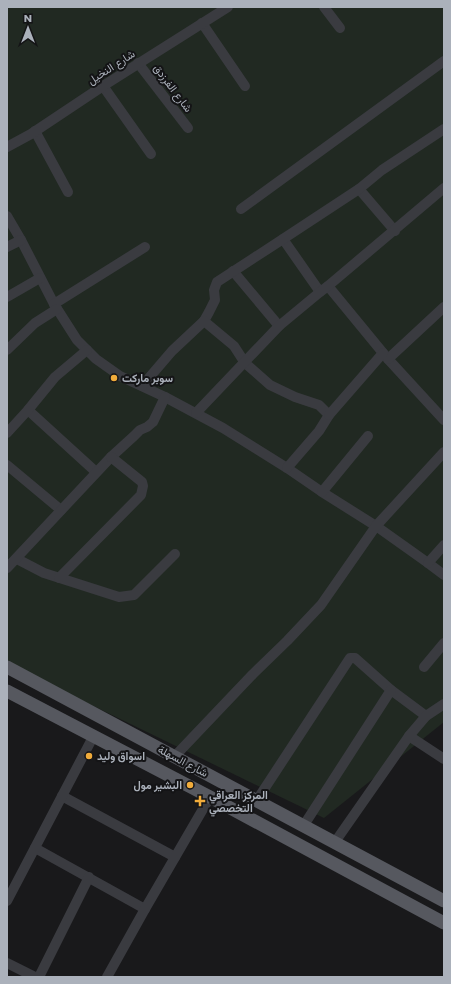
<svg xmlns="http://www.w3.org/2000/svg" width="451" height="984" font-family="Poppins,Vazirmatn,sans-serif">
	<style>
		.green { fill: #212922 }
		.lines { fill: none; stroke-linecap: round; stroke-linejoin: round }
		.minor { stroke: #3a3b40; stroke-width: 10 }
		.major { stroke: #56585f; stroke-width: 13 }
		.poi-dot { fill: #f1ac3b; stroke: #141416; stroke-width: 1.5 }
		.labels { text-anchor: middle; dominant-baseline: central; stroke-width: 4; stroke-linejoin: round; paint-order: stroke }
		.street-label { font-size: 11px; fill: #abb1bb; stroke: #141416 }
		.poi-label { font-size: 11px; font-weight: bold; fill: #abb1bb; stroke: #141416; text-anchor: start }
	</style>
	<rect width="100%" height="100%" fill="#19191b"/>
	<!-- green -->
	<path class="green" d="M7,7H444V722L324,818L7,664Z"/>
	<g class="lines">
		<!-- minor -->
		<g class="minor">
			<path d="M324,7L340,28"/>
			<path d="M202,23L245,86"/>
			<path d="M138,63L188,128"/>
			<path d="M103,86L151,154"/>
			<path d="M35,131L68,192"/>
			<path d="M7,147L31,134L103,86L228,7"/>
			<path d="M359,189L395,231"/>
			<path d="M241,209L444,61"/>
			<path d="M7,216L21,240L54,304L77,340L96,359L120,376L165,397L223,428L287,468L322,492L376,526L428,563L444,575"/>
			<path d="M283,239L320,292"/>
			<path d="M7,247L21,240"/>
			<path d="M233,271L279,326"/>
			<path d="M328,286L388,359L444,420"/>
			<path d="M7,297L40,278"/>
			<path d="M54,304L145,247"/>
			<path d="M204,321L209,312L215,300L214,290L217,282L283,239L359,189L382,170L444,129"/>
			<path d="M7,350L35,323L57,309"/>
			<path d="M388,359L444,307"/>
			<path d="M142,386L172,351L204,321L234,346L245,363L270,385L295,397L319,405L329,415L319,431L287,468"/>
			<path d="M28,410L96,472"/>
			<path d="M196,413L279,326L320,292L328,286L444,188"/>
			<path d="M329,415L383,353"/>
			<path d="M7,433L28,410L55,377L87,350"/>
			<path d="M7,465L61,510"/>
			<path d="M322,492L368,436"/>
			<path d="M17,559L44,573L119,597L134,595L175,554"/>
			<path d="M428,563L444,545"/>
			<path d="M7,568L111,457L134,436L140,430L147,427L153,422L165,397"/>
			<path d="M59,578L141,495L143,486L142,482L111,457"/>
			<path d="M424,667L444,643"/>
			<path d="M409,736L444,759"/>
			<path d="M175,756L253,674L287,641L321,605L376,526L444,452"/>
			<path d="M62,796L175,857"/>
			<path d="M257,800L350,658H355L391,690L426,716"/>
			<path d="M304,825L391,690"/>
			<path d="M335,842L409,736L426,716L444,704"/>
			<path d="M35,848L145,909"/>
			<path d="M7,901L93,737"/>
			<path d="M7,963L35,977"/>
			<path d="M39,977L89,877"/>
			<path d="M107,977L145,909L210,797"/>
		</g>
		<!-- major -->
		<g class="major">
			<path d="M7,667L444,901"/>
			<path d="M7,691L210,797L444,923"/>
		</g>
	</g>
	<!-- markers -->
	<g class="poi-dot">
		<circle cx="114" cy="378" r="4"/>
		<circle cx="89" cy="756" r="4"/>
		<circle cx="190" cy="785" r="4"/>
		<path d="M198 795h4v4h4v4h-4v4h-4v-4h-4v-4h4z"/>
	</g>
	<g class="labels">
		<!-- street labels -->
		<g class="street-label">
			<text transform="translate(111 67) rotate(-33)">شارع النخيل</text>
			<text transform="translate(173 88) rotate(53)">شارع الفرزدق</text>
			<text transform="translate(183 761) rotate(28)">شارع السهلة</text>
		</g>
		<!-- poi labels -->
		<g class="poi-label">
			<text x="122" y="378">سوبر ماركت</text>
			<text x="97" y="756">اسواق وليد</text>
			<text x="182" y="785" text-anchor="end">البشير مول</text>
			<text x="209" y="795">المركز العراقي<tspan x="209" dy="13">التخصصي</tspan></text>
		</g>
	</g>
	<!-- border -->
	<rect width="451" height="984" fill="none" stroke="#abb1bb" stroke-width="16"/>
	<!-- north arrow -->
	<g transform="translate(28 28)" stroke="#141416" stroke-width="3" paint-order="stroke">
	<path d="M0-3L7 15L0 10L-7 15Z" fill="#abb1bb"/>
	<text y="-6" font-size="11" font-weight="bold" text-anchor="middle" fill="#abb1bb">N</text>
	</g>
</svg>
